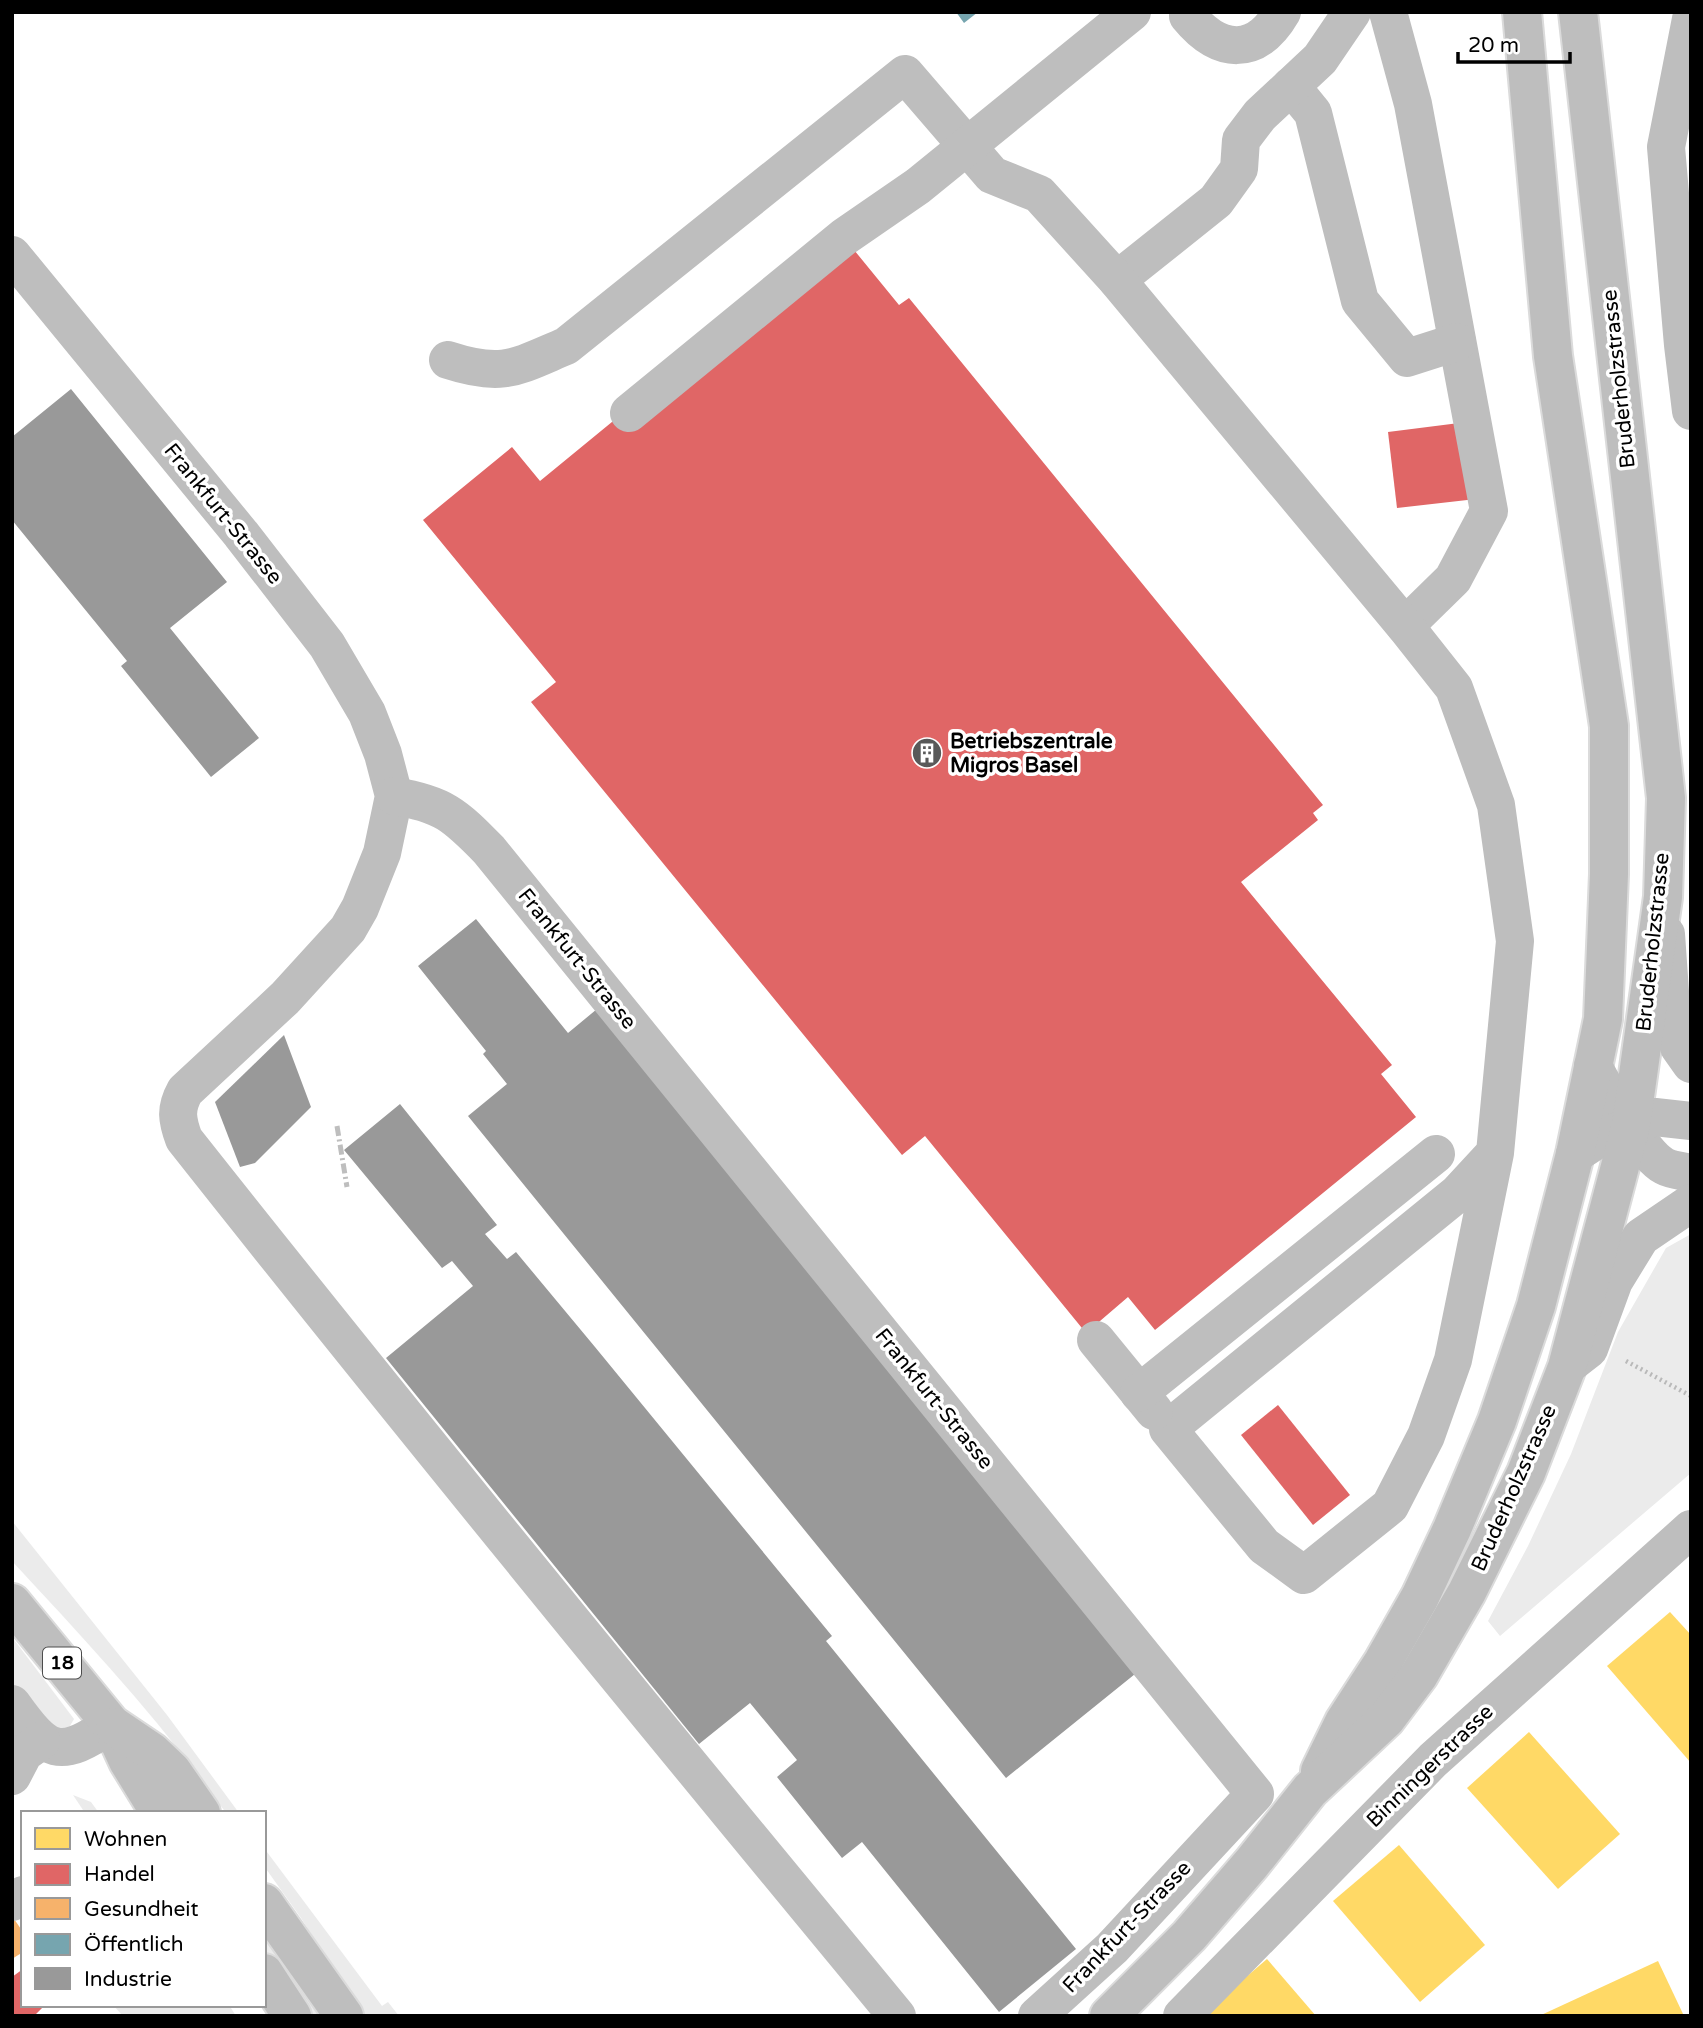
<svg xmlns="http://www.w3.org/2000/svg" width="1703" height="2028" font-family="'Varela Round',sans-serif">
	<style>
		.green { fill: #ebebeb }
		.homes { fill: #ffd966 }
		.shops { fill: #e06666 }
		.health { fill: #f6b26b }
		.public { fill: #76a5af }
		.industry { fill: #999 }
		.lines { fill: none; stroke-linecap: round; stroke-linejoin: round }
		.major-casing { stroke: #dbdbdb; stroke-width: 42 }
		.path { stroke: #b9b9b9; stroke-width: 4.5; stroke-dasharray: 2 3.5; stroke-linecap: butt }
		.minor { stroke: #bebebe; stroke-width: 38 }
		.major { stroke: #bebebe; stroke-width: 38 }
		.rail { stroke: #bebebe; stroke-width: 5; stroke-dasharray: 10 3.5 2 3.5; stroke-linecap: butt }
		.minor-bridge { stroke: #bebebe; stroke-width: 38 }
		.labels { text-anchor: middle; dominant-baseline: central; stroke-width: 7; stroke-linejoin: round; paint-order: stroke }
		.shield { fill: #fff; stroke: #4c4c4c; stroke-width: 2 }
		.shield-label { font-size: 19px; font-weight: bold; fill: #000 }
		.street-label { font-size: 21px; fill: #000; stroke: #fff }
		.poi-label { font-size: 21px; font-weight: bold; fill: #000; stroke: #fff; text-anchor: start }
	</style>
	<rect width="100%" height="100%" fill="#fff"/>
	<!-- green -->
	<g class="green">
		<path d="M1691,1234V1473L1500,1636L1488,1621L1528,1546L1571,1454L1618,1332L1666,1248Z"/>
		<path d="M12,1521L167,1715L239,1813H226C163,1723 87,1642 12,1561Z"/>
		<path d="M12,1637L74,1719L67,1731H51L30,1710L12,1684Z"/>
		<path d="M73,1795L91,1802L99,1813H85Z"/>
		<path d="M264,1848L382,2006L388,2002L399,2016H363L301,1918L264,1866Z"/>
		<path d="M264,1918L328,2016H307L264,1951Z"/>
		<path d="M113,2005H229L236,2016H123Z"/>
	</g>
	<!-- homes -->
	<g class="homes">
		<path d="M1670,1612L1691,1635V1763L1607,1666Z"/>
		<path d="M1529,1732L1620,1834L1558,1889L1467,1788Z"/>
		<path d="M1399,1845L1485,1945L1420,2002L1333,1901Z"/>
		<path d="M1267,1959L1316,2016H1205L1203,2014Z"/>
		<path d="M1658,1961L1684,2016H1539Z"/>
	</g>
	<!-- shops -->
	<g class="shops">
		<path d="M841,234L899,305L909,298L1323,805L1313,813L1318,820L1241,882L1392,1065L1381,1074L1416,1117L1155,1330L1128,1297L1086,1333L925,1136L902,1155L531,702L556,682L423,520L512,447L540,481Z"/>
		<path d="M1467,422L1476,499L1397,508L1388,432Z"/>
		<path d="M1278,1405L1350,1495L1313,1525L1241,1435Z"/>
		<path d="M23,1969V2005H45L34,2016H12V1977Z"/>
	</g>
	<!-- health -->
	<path class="health" d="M12,1916L23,1932V1952L12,1959Z"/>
	<!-- public -->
	<path class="public" d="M956,12H978L964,23Z"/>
	<!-- industry -->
	<g class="industry">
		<path d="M71,389L227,582L170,628L259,738L211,777L121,666L127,661L12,520V437Z"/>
		<path d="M476,919L568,1033L597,1009L1135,1674L1006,1778L468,1116L507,1084L483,1054L486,1051L418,966Z"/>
		<path d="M284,1035L311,1107L255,1163L240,1167L215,1102Z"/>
		<path d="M400,1104L497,1225L485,1234L507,1259L516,1252L595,1347L832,1636L826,1641L1076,1949L999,2012L862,1842L842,1858L777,1777L797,1760L750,1703L699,1744L386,1358L473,1286L452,1261L442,1268L344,1150Z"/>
	</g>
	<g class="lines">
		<!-- major casing -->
		<g class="major-casing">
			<g id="major">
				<path d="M12,1603L111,1724L128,1761L160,1813"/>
				<path d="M115,1727L152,1752L172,1771L201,1813"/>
				<path d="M1320,1771L1344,1722L1383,1662L1420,1597L1452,1529L1497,1421L1536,1306L1575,1154L1603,1019L1609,874V726L1553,356L1522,12"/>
				<path d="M264,1903L344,2016"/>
				<path d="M264,1973L292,2016"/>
				<path d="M1109,2016L1189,1936L1252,1863L1310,1790L1386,1719L1419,1675L1467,1592L1526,1473L1567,1367L1631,1125L1663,897L1666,798L1578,12"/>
			</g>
		</g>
		<!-- path -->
		<path class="path" d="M1626,1361L1691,1396"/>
		<!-- minor -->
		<g class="minor">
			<path d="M1388,12L1413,104L1489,511L1453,579L1405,626"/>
			<path d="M1188,16C1219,54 1256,57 1282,12"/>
			<path d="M1691,19L1666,147L1683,345L1691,411"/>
			<path d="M1291,86L1313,113L1360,301L1407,358L1457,342"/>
			<path d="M12,255L241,534L327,645L367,713L383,754L394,796L382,853L360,908L348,929L285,998L185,1091C175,1109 177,1120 184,1139C418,1435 657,1726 897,2016"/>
			<path d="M1117,280L1216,201L1239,169L1241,140L1260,115L1320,59L1352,12"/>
			<path d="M448,360C503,378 516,367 566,346L905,74L992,175L1039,194L1117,280L1405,626L1454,688L1496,805L1515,941L1495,1153L1458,1193L1168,1429L1264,1546L1304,1575L1390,1506L1426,1436L1453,1360L1495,1153"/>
			<path d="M394,796C443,804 455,815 489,850L1255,1794L1112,1948L1037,2016"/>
			<path d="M1666,934L1671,1006L1679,1047L1691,1064"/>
			<path d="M1593,1066C1605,1089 1643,1155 1664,1166C1671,1170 1682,1171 1691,1173"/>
			<path d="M1575,1154L1601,1137L1655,1117L1691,1121"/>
			<path d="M1096,1340L1154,1411"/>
			<path d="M1571,1363L1589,1349L1614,1281L1641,1237L1691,1203"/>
			<path d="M1139,1393L1436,1154"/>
			<path d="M12,1704C47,1753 59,1761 111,1724"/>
			<path d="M12,1776L24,1753L41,1741"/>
			<path d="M12,1902L23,1895"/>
			<path d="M1182,2016L1433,1760L1691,1529"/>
		</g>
		<!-- major -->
		<use href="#major" class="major"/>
		<!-- rail -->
		<path class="rail" d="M337,1126L347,1187"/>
		<!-- minor-bridge -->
		<path class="minor-bridge" d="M629,413L844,237L918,186L1132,12"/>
	</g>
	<!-- icons -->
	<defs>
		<g id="building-disc" transform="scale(1.575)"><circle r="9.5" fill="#595959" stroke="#fff"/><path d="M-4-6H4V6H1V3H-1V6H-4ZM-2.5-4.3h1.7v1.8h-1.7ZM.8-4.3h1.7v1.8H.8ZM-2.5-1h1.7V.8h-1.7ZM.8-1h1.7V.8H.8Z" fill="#fff"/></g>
	</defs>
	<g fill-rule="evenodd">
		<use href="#building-disc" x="927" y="753"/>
	</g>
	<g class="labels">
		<!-- shield labels -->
		<rect class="shield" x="43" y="1647.5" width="38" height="31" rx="5"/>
		<g class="shield-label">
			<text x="62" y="1663">18</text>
		</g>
		<!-- street labels -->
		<g class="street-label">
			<text transform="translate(1619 379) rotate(-96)">Bruderholzstrasse</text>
			<text transform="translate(223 514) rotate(51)">Frankfurt-Strasse</text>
			<text transform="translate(1653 942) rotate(-84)">Bruderholzstrasse</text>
			<text transform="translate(577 959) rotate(51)">Frankfurt-Strasse</text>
			<text transform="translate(934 1399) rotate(51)">Frankfurt-Strasse</text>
			<text transform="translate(1514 1488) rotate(-66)">Bruderholzstrasse</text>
			<text transform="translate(1430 1766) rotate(-44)">Binningerstrasse</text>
			<text transform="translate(1127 1927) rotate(-46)">Frankfurt-Strasse</text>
		</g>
		<!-- poi labels -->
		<g class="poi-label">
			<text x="950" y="741">Betriebszentrale<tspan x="950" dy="24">Migros Basel</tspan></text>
		</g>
	</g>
	<!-- border -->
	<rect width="1703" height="2028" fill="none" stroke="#000000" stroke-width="28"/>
	<!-- legend -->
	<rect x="21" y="1811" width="245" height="196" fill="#ffffff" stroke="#999999" stroke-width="2"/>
	<rect x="35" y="1828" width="35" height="21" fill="#ffd966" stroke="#999999" stroke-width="2"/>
	<text x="84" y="1846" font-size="21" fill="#000000">Wohnen</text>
	<rect x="35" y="1864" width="35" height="21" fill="#e06666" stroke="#999999" stroke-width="2"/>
	<text x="84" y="1881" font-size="21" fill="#000000">Handel</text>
	<rect x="35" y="1898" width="35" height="21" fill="#f6b26b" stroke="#999999" stroke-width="2"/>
	<text x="84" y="1916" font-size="21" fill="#000000">Gesundheit</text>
	<rect x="35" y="1934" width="35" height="21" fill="#76a5af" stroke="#999999" stroke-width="2"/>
	<text x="84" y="1951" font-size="21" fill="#000000">Öffentlich</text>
	<rect x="35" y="1968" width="35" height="21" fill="#999999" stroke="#999999" stroke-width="2"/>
	<text x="84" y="1986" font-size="21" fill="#000000">Industrie</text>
	<!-- scale -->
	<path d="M1458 52v10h112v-10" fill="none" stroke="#000000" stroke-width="3.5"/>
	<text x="1468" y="52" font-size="21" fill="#000000" stroke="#ffffff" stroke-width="5" paint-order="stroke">20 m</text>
</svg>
